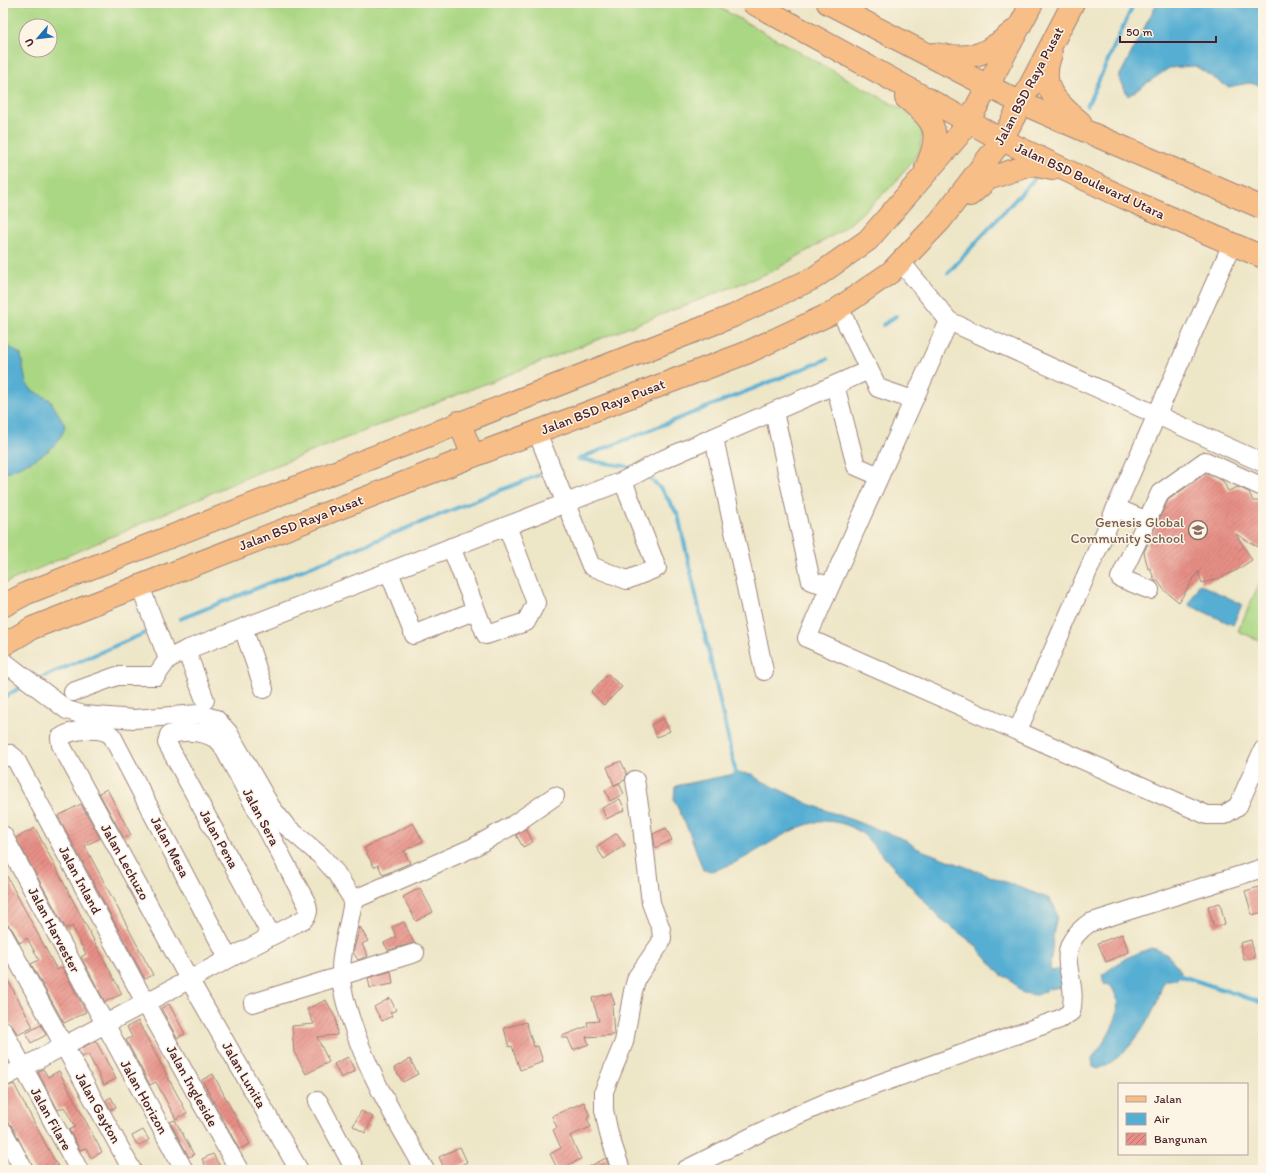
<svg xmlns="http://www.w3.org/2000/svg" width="1266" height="1173" font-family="Itim,sans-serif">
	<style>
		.grass { fill: #aad783; stroke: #7a7b57; fill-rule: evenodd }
		.water { fill: #56afd3; stroke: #50677f }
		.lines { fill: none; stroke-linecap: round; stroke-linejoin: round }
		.stream { stroke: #56afd3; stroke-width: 4 }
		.building { fill: url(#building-hatch) }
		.minor-casing { stroke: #9c8279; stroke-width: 20 }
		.major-casing { stroke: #9c8279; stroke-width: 24 }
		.minor { stroke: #fff; stroke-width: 18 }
		.major { stroke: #f7be87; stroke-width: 22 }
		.labels { text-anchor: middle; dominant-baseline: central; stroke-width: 3; stroke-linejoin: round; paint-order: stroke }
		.street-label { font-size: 14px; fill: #4a1f2b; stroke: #fcf5e5 }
		.education-label { font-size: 14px; fill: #785e54; stroke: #fcf5e5; text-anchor: end }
	</style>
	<defs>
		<pattern id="building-hatch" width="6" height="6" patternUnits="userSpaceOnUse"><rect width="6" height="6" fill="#e78f86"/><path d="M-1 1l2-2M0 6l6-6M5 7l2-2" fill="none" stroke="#bd746e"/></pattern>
	</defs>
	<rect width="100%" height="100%" fill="#fcf5e5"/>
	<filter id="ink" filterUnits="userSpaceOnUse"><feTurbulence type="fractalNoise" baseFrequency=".025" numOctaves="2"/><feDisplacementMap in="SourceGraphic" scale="8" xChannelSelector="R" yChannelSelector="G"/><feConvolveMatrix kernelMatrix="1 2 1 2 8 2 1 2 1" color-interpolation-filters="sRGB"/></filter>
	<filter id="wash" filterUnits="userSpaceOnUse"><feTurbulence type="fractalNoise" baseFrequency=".012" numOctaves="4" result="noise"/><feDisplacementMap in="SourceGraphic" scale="16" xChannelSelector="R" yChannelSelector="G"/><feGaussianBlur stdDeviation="0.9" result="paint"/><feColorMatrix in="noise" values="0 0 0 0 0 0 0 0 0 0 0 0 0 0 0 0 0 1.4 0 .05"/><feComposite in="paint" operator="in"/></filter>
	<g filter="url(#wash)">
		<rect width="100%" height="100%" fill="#ede6c7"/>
		<!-- grass -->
		<g class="grass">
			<path d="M3,3H711L905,111L923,129L920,151L893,185L844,229L773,271L257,473L3,584ZM26,26H50V50H26Z"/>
			<path d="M1263,575V642L1238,631Z"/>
		</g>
		<!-- water -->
		<g class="water">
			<path d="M1157,3H1263V86L1249,83L1228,87L1195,66L1169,68L1128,96L1119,77Z"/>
			<path d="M3,342L21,355L26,383L32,390L50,400L65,425C60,453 26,463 3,474Z"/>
			<path d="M1199,584L1242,604L1233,625L1189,605Z"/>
			<path d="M740,773L753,774L756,778L809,804L906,840L916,848L1050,899L1055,908L1057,916L1054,930L1050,968L1052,971L1060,969L1062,987L1048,989L1045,992L1036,995L1022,993L1009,978L1001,975L974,944L940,918L864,835C813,796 769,852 724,867C716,870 711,872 703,870L690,834L674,800L675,787L679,785Z"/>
			<path d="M1151,948C1167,951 1172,959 1181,972L1177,979C1172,980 1166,979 1163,984C1159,991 1159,1000 1155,1007C1142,1033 1125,1058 1098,1069L1093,1067L1092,1058C1108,1037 1129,1009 1110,985L1104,984L1102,975L1126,958Z"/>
		</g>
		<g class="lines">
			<!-- stream -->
			<g class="stream">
				<path d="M1087,106L1134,3"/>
				<path d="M948,273L1036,177"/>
				<path d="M883,325L896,316"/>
				<path d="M578,459L625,466L632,469"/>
				<path d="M578,459L827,359"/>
				<path d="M644,475C660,483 669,501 678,515L737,778"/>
				<path d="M180,619L539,475"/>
				<path d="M36,680L145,633"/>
				<path d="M3,698L24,685"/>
				<path d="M1176,974L1263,1003"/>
			</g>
		</g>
		<g id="blocks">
			<!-- building -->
			<g class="building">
				<path d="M1206,473L1223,481L1228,491L1238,487L1249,492L1253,501H1263V550L1236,534L1252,560L1237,570L1220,578L1202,583L1198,571L1179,602L1164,590L1158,581H1155L1150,568L1148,569L1144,552L1168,500Z"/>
				<path d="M608,674L622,687L604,705L591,692Z"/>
				<path d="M663,718L670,731L657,737L651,725Z"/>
				<path d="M621,761L627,774L625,780L614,785L607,767Z"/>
				<path d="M619,783L624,794L610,801L605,790Z"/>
				<path d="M107,789L131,835L124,838L99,793Z"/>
				<path d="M620,799L625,810L606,819L602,808Z"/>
				<path d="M81,804L100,838L85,846L153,975L145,979L58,816Z"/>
				<path d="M413,823L423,841L404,851L410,863L383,875L378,865L374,867L364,848Z"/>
				<path d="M35,828L122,994L105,1002L81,957L86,954L72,926L66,929L16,838Z"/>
				<path d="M666,828L672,840L655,848L653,834Z"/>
				<path d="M526,829L533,842L523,847L516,835Z"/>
				<path d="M617,833L625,845L604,859L596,847Z"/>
				<path d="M3,869L57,970L62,967L86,1012L64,1023L31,964L39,960L27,938L20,943L12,929L3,920Z"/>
				<path d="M1259,887L1263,902V912L1252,915L1245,891Z"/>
				<path d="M420,888L433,912L416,921L403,897Z"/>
				<path d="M1220,903L1225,924L1214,927L1208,906Z"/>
				<path d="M404,922L414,943L388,950L384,943L396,937L392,927Z"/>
				<path d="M360,927L368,941L362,944L368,956L358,960L353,952Z"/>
				<path d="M1122,934L1129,952L1106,962L1098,943Z"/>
				<path d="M1251,940L1255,958L1244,960L1240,943Z"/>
				<path d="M3,971L33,1027L18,1035L12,1025L3,1020Z"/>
				<path d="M391,971L393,984L370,988L368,978Z"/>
				<path d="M611,993L615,1005H612L614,1035L586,1037L589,1044L573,1050L568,1038H562V1036L588,1026L587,1022L599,1021L592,998Z"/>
				<path d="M390,998L396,1010L390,1013L392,1016L382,1021L374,1007Z"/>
				<path d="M326,1000L336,1019L337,1035L317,1037L329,1062L306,1074L294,1052L292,1026L314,1024L307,1009Z"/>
				<path d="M169,1004L185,1034L177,1038L161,1008Z"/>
				<path d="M138,1021L187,1113L176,1119L156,1082L150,1085L126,1040L132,1037L127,1027Z"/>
				<path d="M526,1022L534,1047L538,1046L543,1062L520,1070L512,1046L509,1047L504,1028Z"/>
				<path d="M41,1025L46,1035L31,1043L26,1033Z"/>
				<path d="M96,1041L116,1079L104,1085L88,1054L82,1057L78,1050Z"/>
				<path d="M348,1057L355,1071L341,1078L334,1064Z"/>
				<path d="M410,1059L418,1074L403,1082L394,1068Z"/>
				<path d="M43,1069L48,1077L59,1071L102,1152L91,1158L86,1148L80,1150L69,1130L75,1127L64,1107L58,1110L38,1072Z"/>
				<path d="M213,1074L250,1144L239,1149L202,1080Z"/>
				<path d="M14,1084L46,1145L60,1170H34L12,1126L3,1119V1088Z"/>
				<path d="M111,1097L116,1107L111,1110L106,1100Z"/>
				<path d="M584,1102L590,1116L587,1118L591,1127L570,1136L581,1159L558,1170L550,1154L561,1148L553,1130L557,1128L552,1116Z"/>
				<path d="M361,1111L373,1117L365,1133L353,1126Z"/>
				<path d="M175,1120L194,1155L189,1157L170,1122Z"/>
				<path d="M143,1130L149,1140L138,1146L132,1136Z"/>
				<path d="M460,1147L467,1162L451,1170H445L439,1157Z"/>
				<path d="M213,1154L222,1170H207L202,1159Z"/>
				<path d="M606,1158L610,1170H583Z"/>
			</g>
		</g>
	</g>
	<g filter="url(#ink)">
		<use href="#blocks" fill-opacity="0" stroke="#9c8279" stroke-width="1"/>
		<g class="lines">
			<!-- minor casing -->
			<g class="minor-casing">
				<g id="minor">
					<path d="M901,262L949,321"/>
					<path d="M839,308L878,388L913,400"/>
					<path d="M835,385L856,466L879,476"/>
					<path d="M774,412L811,581L830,586"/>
					<path d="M537,432L591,566L627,580L657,568L623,481"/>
					<path d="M714,438L764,671"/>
					<path d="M1263,463L949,321L807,638L1207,815H1224L1238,806L1263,750"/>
					<path d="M1116,508L1147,521"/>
					<path d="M451,547L486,635L526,622L536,603L507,526"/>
					<path d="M389,572L414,635L476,610"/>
					<path d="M140,586L168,659"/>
					<path d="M1150,590L1120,578L1160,493L1205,461L1263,487"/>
					<path d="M243,628L264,689"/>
					<path d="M186,650L205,700"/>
					<path d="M3,661L67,710L84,715L134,719L198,714L216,719L228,732L271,807L286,826L321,856L336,873L353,900C350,925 340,950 341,975C341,989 346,1004 350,1017C367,1072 396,1120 425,1170"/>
					<path d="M73,692L117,676H156L168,659L186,650L623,481L664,459L869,370"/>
					<path d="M1018,730L1232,244"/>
					<path d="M3,758L10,754L15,758L145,1002L239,1170"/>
					<path d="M3,835L184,1170"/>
					<path d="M353,900L472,848L513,825L555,796"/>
					<path d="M3,934L132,1170"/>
					<path d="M228,958L112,736C102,726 71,729 60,738L61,745L189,979L299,1170"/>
					<path d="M253,1003L415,953"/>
					<path d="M3,1030L79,1170"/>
					<path d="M3,1078L304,919C309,913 309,909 306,902L221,743C209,731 185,729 169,735L167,743L271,935"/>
					<path d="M318,1101L355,1170"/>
					<path d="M3,1131L24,1170"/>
					<path d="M621,1170L609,1134L604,1110V1091L624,1042L633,991L637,977L660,944L662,938L661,929L651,903L641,818L635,780"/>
					<path d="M685,1170L775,1125L825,1103L1060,1019L1071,1012C1080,974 1048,953 1089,923L1263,868"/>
				</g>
			</g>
			<!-- major casing -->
			<g class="major-casing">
				<g id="major">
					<path d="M753,3L1002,140L1127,199L1263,257"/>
					<path d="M828,3L1021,103L1263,208"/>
					<path d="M934,54C974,60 983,57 1014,31"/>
					<path d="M1051,54C1038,87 1056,102 1080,122"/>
					<path d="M906,98C936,122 942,131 926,168"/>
					<path d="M970,195L988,179L1011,171L1032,165L1052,169"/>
					<path d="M459,422L473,456"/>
					<path d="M3,606L27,593L733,316L814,278L868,240L959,135L977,106L1032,3"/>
					<path d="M3,645L32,628L473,456L746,353L832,313L891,272L940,221L1002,140L1073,3"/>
				</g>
			</g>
			<!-- minor -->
			<use href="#minor" class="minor"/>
			<!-- major -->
			<use href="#major" class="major"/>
		</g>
	</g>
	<!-- icons -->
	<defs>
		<g id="school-ring" transform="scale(1)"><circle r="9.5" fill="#fcf5e5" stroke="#8d6e63" stroke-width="1.5"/><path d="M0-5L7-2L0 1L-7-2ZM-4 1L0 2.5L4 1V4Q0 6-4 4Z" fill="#8d6e63"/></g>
	</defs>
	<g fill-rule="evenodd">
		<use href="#school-ring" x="1198" y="530"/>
	</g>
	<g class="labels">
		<!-- street labels -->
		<g class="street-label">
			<text transform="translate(1029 86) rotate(-62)">Jalan BSD Raya Pusat</text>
			<text transform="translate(1090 181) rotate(25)">Jalan BSD Boulevard Utara</text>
			<text transform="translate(603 407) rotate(-21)">Jalan BSD Raya Pusat</text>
			<text transform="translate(301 523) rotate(-21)">Jalan BSD Raya Pusat</text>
			<text transform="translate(261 817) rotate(62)">Jalan Sera</text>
			<text transform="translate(219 839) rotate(61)">Jalan Pena</text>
			<text transform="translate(170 847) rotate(62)">Jalan Mesa</text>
			<text transform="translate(125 862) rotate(61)">Jalan Lechuzo</text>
			<text transform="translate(80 880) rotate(62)">Jalan Inland</text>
			<text transform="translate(54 930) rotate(62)">Jalan Harvester</text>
			<text transform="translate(244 1075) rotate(60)">Jalan Lunita</text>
			<text transform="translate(192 1086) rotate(61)">Jalan Ingleside</text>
			<text transform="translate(144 1097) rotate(61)">Jalan Horizon</text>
			<text transform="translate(98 1108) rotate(61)">Jalan Gayton</text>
			<text transform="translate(51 1119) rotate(61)">Jalan Filare</text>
		</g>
		<!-- education labels -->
		<g class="education-label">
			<text x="1184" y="522">Genesis Global<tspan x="1184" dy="16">Community School</tspan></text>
		</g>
	</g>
	<!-- margin -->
	<rect width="1266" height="1173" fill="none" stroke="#fcf5e5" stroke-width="16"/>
	<!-- legend -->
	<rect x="1118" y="1083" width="130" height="72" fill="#fcf5e5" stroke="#b59f9b"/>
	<rect x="1126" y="1096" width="20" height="6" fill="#f7be87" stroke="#b59f9b"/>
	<text x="1154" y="1103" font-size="12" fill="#4a1f2b">Jalan</text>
	<rect x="1126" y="1113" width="20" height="12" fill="#56afd3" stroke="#b59f9b"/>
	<text x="1154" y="1123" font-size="12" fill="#4a1f2b">Air</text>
	<rect x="1126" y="1133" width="20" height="12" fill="url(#building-hatch)" stroke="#b59f9b"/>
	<text x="1154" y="1143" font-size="12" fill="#4a1f2b">Bangunan</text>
	<!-- north arrow -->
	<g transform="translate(38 38) rotate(242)"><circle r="19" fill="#fcf5e5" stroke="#b59f9b"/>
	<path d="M0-3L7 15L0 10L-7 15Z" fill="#1f6fb2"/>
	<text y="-6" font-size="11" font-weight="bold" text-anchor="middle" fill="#4a1f2b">U</text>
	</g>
	<!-- scale -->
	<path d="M1120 36v6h96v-6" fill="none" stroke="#4a1f2b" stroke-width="2"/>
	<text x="1126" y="36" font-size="12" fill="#4a1f2b" stroke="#fcf5e5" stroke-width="3" paint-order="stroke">50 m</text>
</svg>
